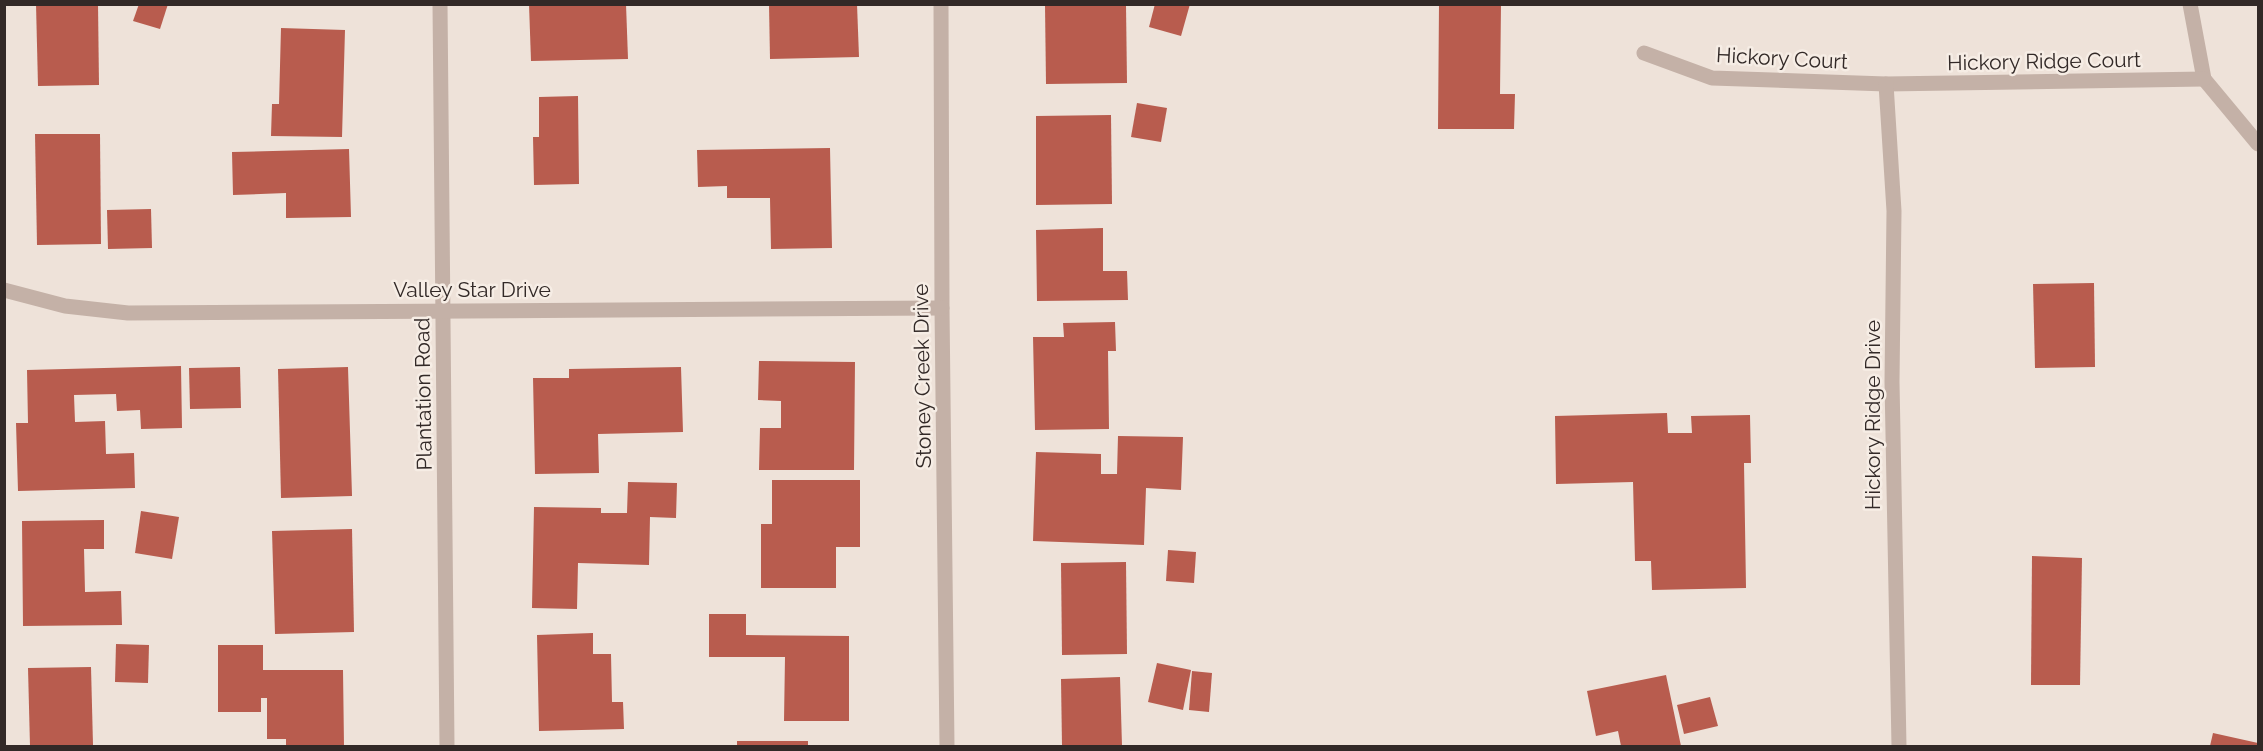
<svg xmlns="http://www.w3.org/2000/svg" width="2263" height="751" font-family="Raleway,sans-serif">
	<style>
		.building { fill: #b85c4e }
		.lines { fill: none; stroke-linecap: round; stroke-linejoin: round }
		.minor { stroke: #c4b1a7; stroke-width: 15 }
		.labels { text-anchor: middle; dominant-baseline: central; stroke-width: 5; stroke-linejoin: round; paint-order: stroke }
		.street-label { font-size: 21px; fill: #322927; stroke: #f6ede5 }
	</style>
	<rect width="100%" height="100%" fill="#eee2d9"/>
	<!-- building -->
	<g class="building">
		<path d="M36,4H98L99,85L38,86Z"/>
		<path d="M139,4H168L160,29L133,21Z"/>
		<path d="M529,4H626L628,59L531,61Z"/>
		<path d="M769,4H857L859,57L770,59Z"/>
		<path d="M1155,4H1190L1181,36L1149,27Z"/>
		<path d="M1439,4H1501L1500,94H1515L1514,129H1438Z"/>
		<path d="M1045,5H1126L1127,83L1046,84Z"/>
		<path d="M281,28L345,30L342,137L271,136L272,104H279Z"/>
		<path d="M578,96L579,184L534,185L533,137H539V97Z"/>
		<path d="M1137,103L1167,108L1161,142L1131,137Z"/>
		<path d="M1111,115L1112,204L1036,205V116Z"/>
		<path d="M35,134H100L101,244L37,245Z"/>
		<path d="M830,148L832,248L771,249L770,198H727V186L698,187L697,150Z"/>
		<path d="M349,149L351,217L286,218V193L233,195L232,152Z"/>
		<path d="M151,209L152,248L108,249L107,210Z"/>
		<path d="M1103,228V271H1127L1128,300L1037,301L1036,230Z"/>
		<path d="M2094,283L2095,367L2035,368L2033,284Z"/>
		<path d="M1115,322L1116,351H1108L1109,429L1035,430L1033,337H1064L1063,323Z"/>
		<path d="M759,361L855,362L854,470H759L760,428H781V401L758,400Z"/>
		<path d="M181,366L182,428L141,429L140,410L117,411L116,394L74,395L75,422L105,421L106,454L134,453L135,488L18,491L16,423H28L27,370Z"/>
		<path d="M240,367L241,408L190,409L189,368Z"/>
		<path d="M348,367L352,496L281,498L278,369Z"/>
		<path d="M681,367L683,432L598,434L599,473L535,474L533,378H569V369Z"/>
		<path d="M1667,413L1668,433H1692L1691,416L1750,415L1751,463H1744L1746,588L1652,590L1651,561H1635L1633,482L1556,484L1555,416Z"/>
		<path d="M1118,436L1183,437L1181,490L1146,488L1144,545L1033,541L1036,452L1101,454V474H1117Z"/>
		<path d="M772,480H860V547H836V588H761V524H772Z"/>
		<path d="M628,482L677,483L676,518L650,517L649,565L578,563L577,609L532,608L534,507L601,508V513H627Z"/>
		<path d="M141,511L179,517L172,559L135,553Z"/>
		<path d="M104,520V549H84L85,592L121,591L122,625L23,626L22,521Z"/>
		<path d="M352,529L354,632L275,634L272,531Z"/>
		<path d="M1168,550L1196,552L1194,583L1166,581Z"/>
		<path d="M2032,556L2082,558L2080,685H2031Z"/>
		<path d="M1126,562L1127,654L1062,655L1061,563Z"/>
		<path d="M709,614H746V635L849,636V721H784L785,657H709Z"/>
		<path d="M593,633V654H611L612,702H623L624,729L539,731L537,635Z"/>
		<path d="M116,644L149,645L148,683L115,682Z"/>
		<path d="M218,645H263V670H343L344,746H286V739H267V698H261V712H218Z"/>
		<path d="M1157,663L1191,670L1183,710L1148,702Z"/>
		<path d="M91,667L93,745L30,746L28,668Z"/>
		<path d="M1192,671L1212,673L1209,712L1189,710Z"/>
		<path d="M1666,675L1681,746H1621L1618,731L1596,736L1587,691Z"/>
		<path d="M1120,677L1122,746H1062L1061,679Z"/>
		<path d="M1710,697L1718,726L1684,734L1677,705Z"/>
		<path d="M2213,733L2258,743V746H2210Z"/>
		<rect x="737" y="741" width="71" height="5"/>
	</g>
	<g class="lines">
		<!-- minor -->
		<g class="minor">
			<path d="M440,4L447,746"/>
			<path d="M941,4L942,308L947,746"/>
			<path d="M2190,4L2204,79L2258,144"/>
			<path d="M1644,53L1712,78L1886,84L2204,79"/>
			<path d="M1886,84L1894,211L1892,382L1899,746"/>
			<path d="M4,290L65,306L128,313L942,308"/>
		</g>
	</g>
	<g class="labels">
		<!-- street labels -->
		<g class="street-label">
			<text transform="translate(1782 58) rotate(3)">Hickory Court</text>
			<text transform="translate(2044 61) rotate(-1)">Hickory Ridge Court</text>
			<text x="472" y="289">Valley Star Drive</text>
			<text transform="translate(922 376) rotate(-91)">Stoney Creek Drive</text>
			<text transform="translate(423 394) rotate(-91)">Plantation Road</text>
			<text transform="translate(1872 415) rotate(-90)">Hickory Ridge Drive</text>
		</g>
	</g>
	<!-- border -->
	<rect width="2263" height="751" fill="none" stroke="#322927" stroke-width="12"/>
</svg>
